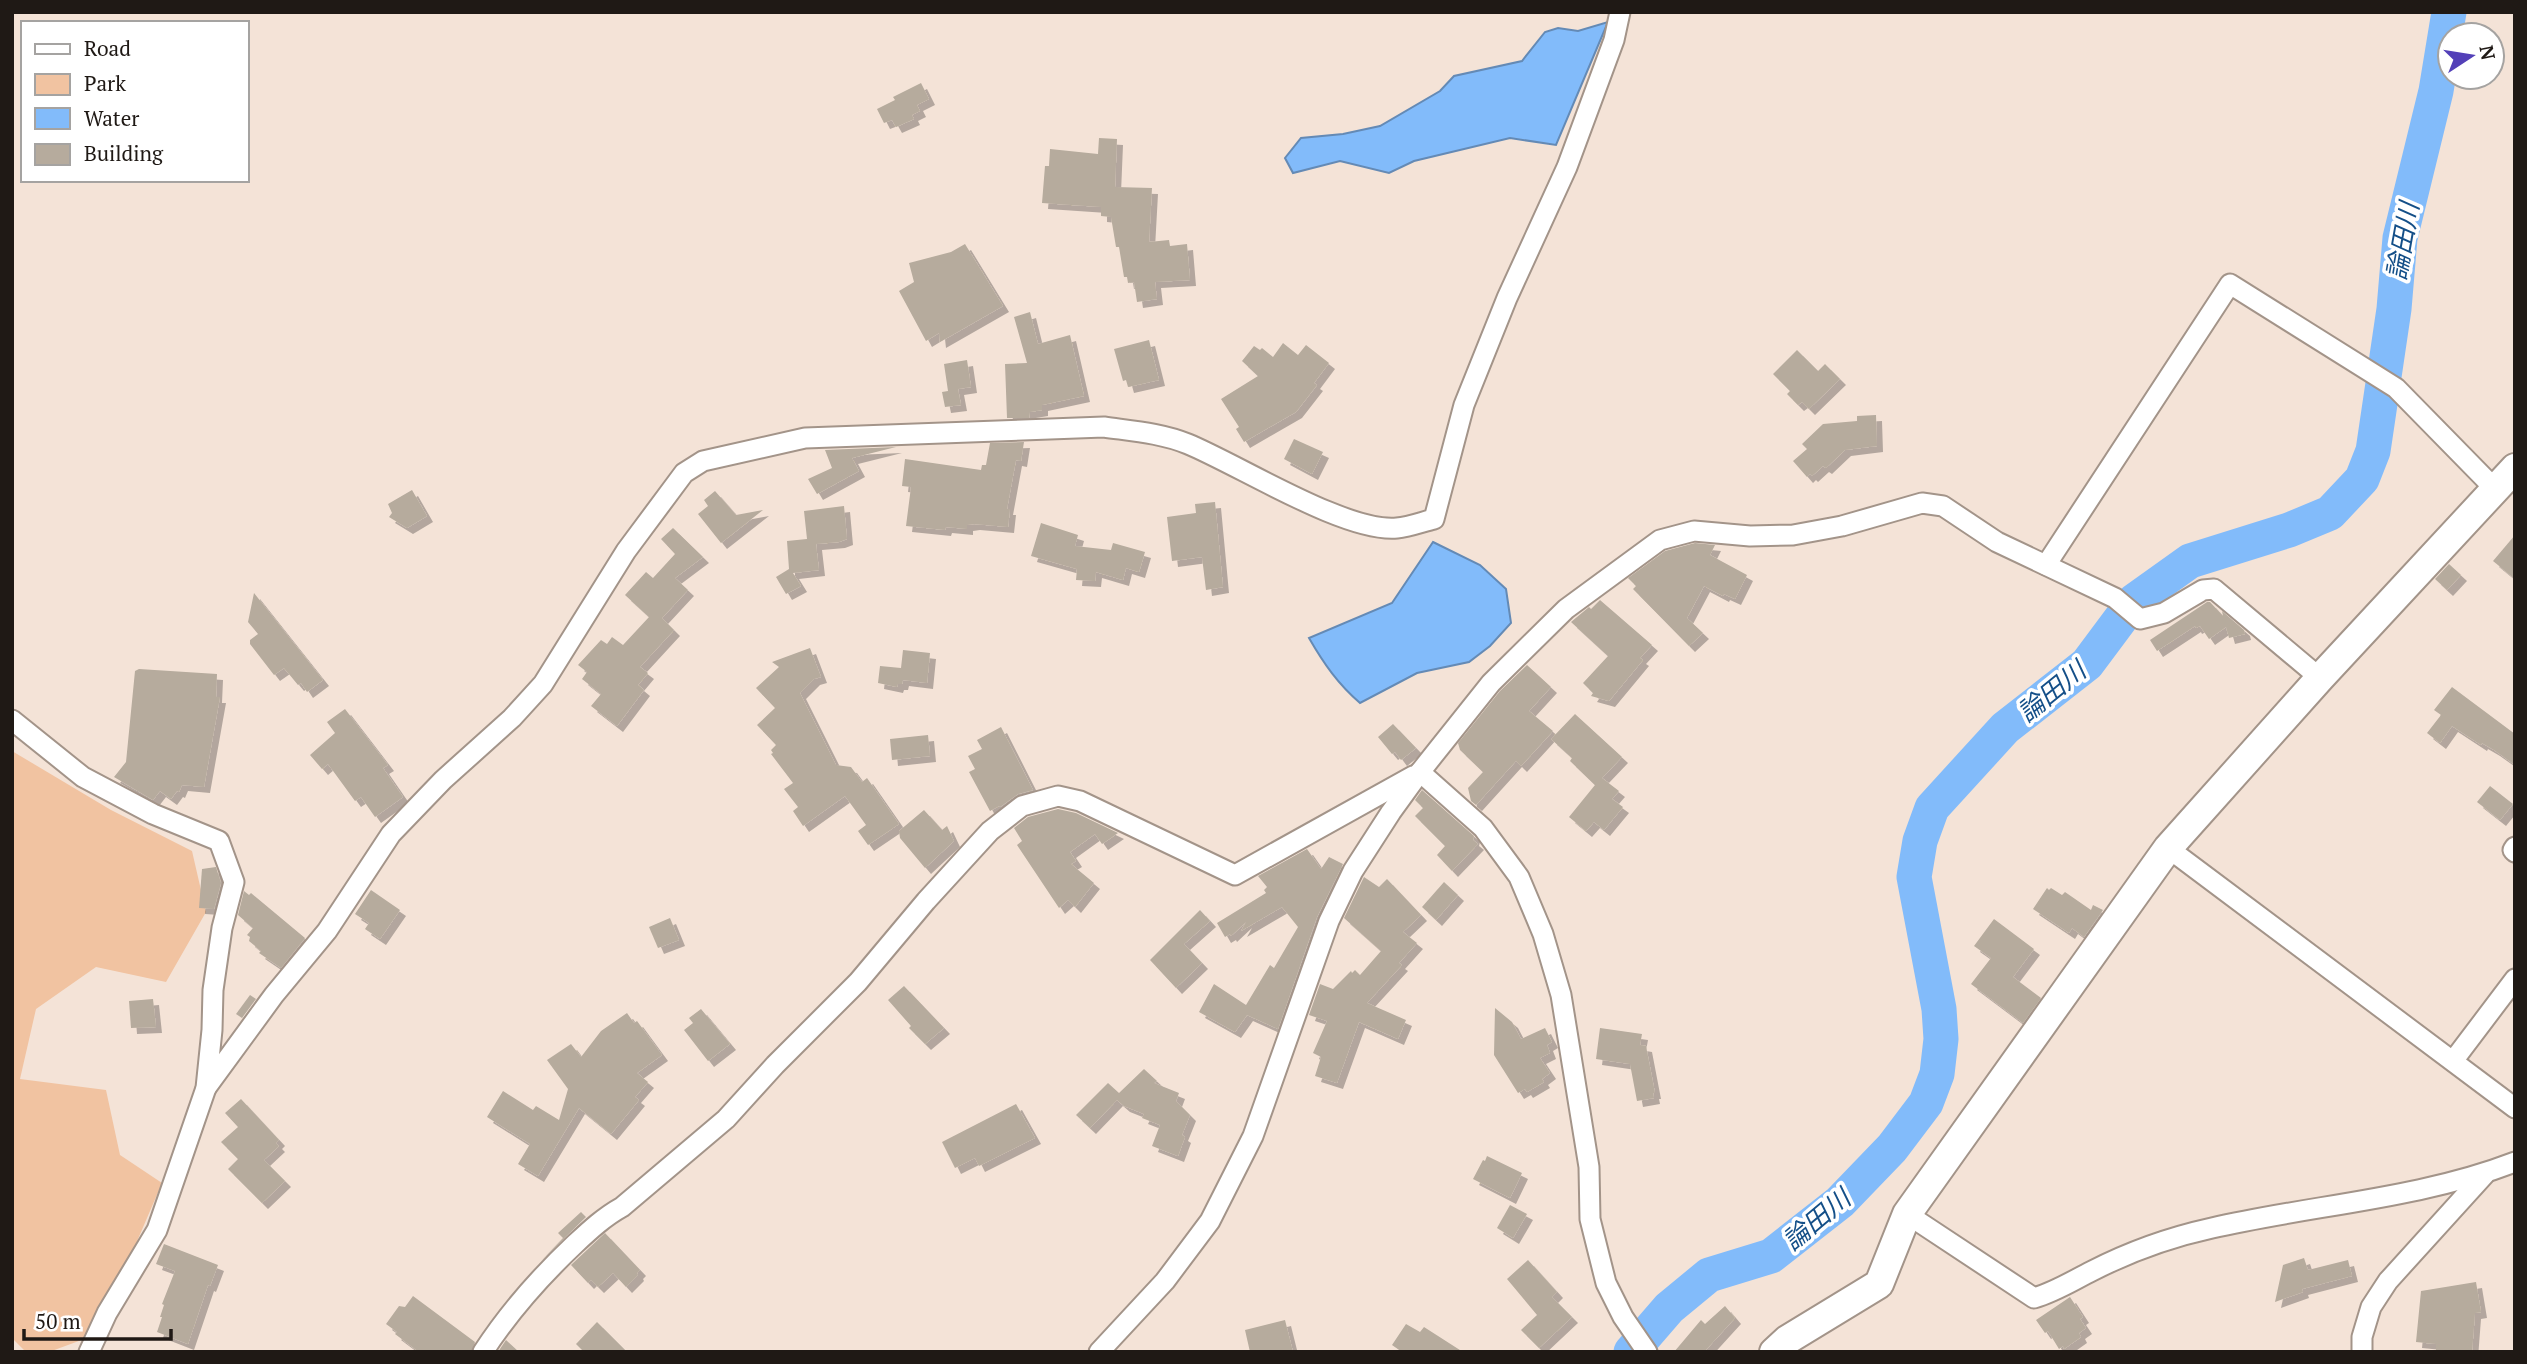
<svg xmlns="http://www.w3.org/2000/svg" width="2527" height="1364" font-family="'PT Serif','Noto Sans JP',serif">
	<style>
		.green { fill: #f1c3a1 }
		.water { fill: #82bbfa; stroke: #648ab5; stroke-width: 2 }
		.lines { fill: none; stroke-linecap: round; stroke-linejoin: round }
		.river { stroke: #82bbfa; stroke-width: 35 }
		.building { fill: #b6ab9d; filter: url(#shadow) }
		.street-casing { stroke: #a39489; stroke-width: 23 }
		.secondary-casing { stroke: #a39489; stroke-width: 32 }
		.street { stroke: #fff; stroke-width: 19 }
		.secondary { stroke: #fff; stroke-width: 28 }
		.labels { text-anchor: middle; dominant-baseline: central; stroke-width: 7; stroke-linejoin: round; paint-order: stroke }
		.water-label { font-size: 26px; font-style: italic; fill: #144f88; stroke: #fff }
	</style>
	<defs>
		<filter id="shadow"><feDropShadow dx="6" dy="6" stdDeviation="0" flood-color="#0004"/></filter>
	</defs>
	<rect width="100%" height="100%" fill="#f4e3d7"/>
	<!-- green -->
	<path class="green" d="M12,751L111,810L192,851L206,912L166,982L96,967L36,1009L20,1079L106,1090L120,1155L162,1183L129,1260L87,1338L49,1352H26L12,1338Z"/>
	<!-- water -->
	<g class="water">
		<path d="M1608,22L1556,145L1510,138L1414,161L1389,173L1340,161L1293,173L1285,158L1301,138L1343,134L1380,126L1440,91L1454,76L1522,61L1545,32L1558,28L1578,31Z"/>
		<path d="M1433,542L1480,565L1506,589L1511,623L1490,646L1469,662L1417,673L1360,703C1338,684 1324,664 1309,638L1392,603Z"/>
	</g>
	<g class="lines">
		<!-- river -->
		<path class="river" d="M1631,1352L1669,1308L1709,1275L1771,1256L1840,1202L1892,1148L1926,1103L1937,1074L1941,1039L1939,1009L1914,877L1920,841L1932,808L2005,728L2087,664L2134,601L2190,561L2289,530L2330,513L2362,479L2373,451L2394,309L2400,238L2436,91L2449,12"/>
	</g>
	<!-- building -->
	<g class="building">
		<path d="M921,83L929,99L917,105L920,111L912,115L914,119L896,127L892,120L884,123L877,109L895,100L893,97Z"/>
		<path d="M1099,138L1117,139L1115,187L1152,188L1149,242L1169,240L1170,246L1187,244L1190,280L1155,282L1157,299L1137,302L1134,282L1128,283L1127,277H1124L1119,247H1116L1111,217L1101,216V207L1042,203L1045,166H1049L1050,149L1098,154Z"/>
		<path d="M965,244L1003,306L940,342L939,333L926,341L899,291L914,282L909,263L951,252Z"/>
		<path d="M1030,312L1038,344L1070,335L1084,396L1042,405V410L1030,412L1029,418H1007L1005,364L1027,363L1014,317Z"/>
		<path d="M1149,340L1159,380L1128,387L1126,380L1123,381L1114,349Z"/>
		<path d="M1283,343L1298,355L1306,345L1329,363L1314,383L1317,385L1296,412L1244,442L1236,429L1239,427L1221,399L1258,376L1242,361L1254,346L1260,350L1262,348L1273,357Z"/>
		<path d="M1797,350L1818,371L1825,364L1840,379L1809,409L1802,402L1798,405L1787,394L1790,391L1773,374Z"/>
		<path d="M967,360L971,387L958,389L961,405L945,407L942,392L948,391L944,364Z"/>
		<path d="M1876,415L1877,446L1845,450L1826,468L1823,466L1812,476L1810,474L1807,477L1793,461L1807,449L1802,444L1823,424L1857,421V416Z"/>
		<path d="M1294,439L1323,452L1312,474L1284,459Z"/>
		<path d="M1024,442L1021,461L1016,460L1007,509H1010L1008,527L974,524L967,525V529L946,527L945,530L906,526L911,487L902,486L905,459L981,470L982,465H986L990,443Z"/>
		<path d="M896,447L852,458L859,471L817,494L808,479L832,468L825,450Z"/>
		<path d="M412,490L427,516L407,528L389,517L392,513L388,504Z"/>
		<path d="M715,491L736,515L763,510L721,543L698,514L708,506L704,500Z"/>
		<path d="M1215,502L1223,587L1206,590L1202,557L1172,561L1167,517L1196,513L1195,504Z"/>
		<path d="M844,506L847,539L839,542L816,544L819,570L793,573L801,586L786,594L776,577L789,569L787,541L807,539L804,511Z"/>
		<path d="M1041,523L1078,535L1075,546L1111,550L1113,543L1145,552L1139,572L1126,568L1123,580L1096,572L1095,581L1076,580L1077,569L1031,556Z"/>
		<path d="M673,528L703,557L675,578L688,590L662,618L674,630L640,667L648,673L638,685L644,690L617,726L591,706L601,694L582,679L587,672L578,665L601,640L607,644L612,637L623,645L649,617L625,595L646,572L653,578L675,554L661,539Z"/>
		<path d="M2515,535V579L2493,561Z"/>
		<path d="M1695,543L1715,545L1710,555L1747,575L1735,599L1724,594L1723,596L1704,586L1687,618L1703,633L1689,646L1633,589L1636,586L1628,578L1665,551Z"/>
		<path d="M2449,564L2461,575L2447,590L2435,579Z"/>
		<path d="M254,593L323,680L307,692L301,683L298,685L284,668L274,675L250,644V640L258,634L248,622Z"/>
		<path d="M1600,600L1652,645L1640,658L1643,660L1609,701L1591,696L1593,693L1583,683L1608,656L1571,622L1589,607L1591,609Z"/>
		<path d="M2207,602H2210L2223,616L2222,611L2244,630L2245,634L2229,638L2226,627L2209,639L2200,626L2196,628L2195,626L2157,651L2150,640Z"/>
		<path d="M810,648L821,677L814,679L800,693L836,765L851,767L862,782L867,778L899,824L868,845L858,831L866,825L845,796L803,826L793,811L798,807L784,789L793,783L771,754L773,753L771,750L776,745L757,725L775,708L756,688L779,667L772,662Z"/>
		<path d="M903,650L930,653L927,683L903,680L902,684H898L897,687L878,683L880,666L901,668Z"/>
		<path d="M1527,665L1551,687L1529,711L1553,731L1521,766L1516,761L1476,805L1471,801L1468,788L1483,772L1460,750L1458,743L1500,691Z"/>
		<path d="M139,669L217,674L216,697H220L204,787L182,785L179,792L177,791L171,799L160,791L153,800L114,777L126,762L135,671Z"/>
		<path d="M2452,687L2515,734V765L2494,750L2482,743L2481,745L2452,726L2440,743L2427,733L2441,715L2434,710Z"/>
		<path d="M345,709L388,765L383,768L403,797L375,817L361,797L355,801L328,764L322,769L310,755L335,733L327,722Z"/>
		<path d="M1575,714L1622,757L1602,778L1619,791L1612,799L1623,807L1604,830L1594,822L1586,831L1569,817L1595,785L1570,761L1572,758L1551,739Z"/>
		<path d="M1393,724L1416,748L1401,760L1395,752L1392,754L1378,737Z"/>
		<path d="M1001,727L1033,790L1018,794L1000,807L999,806L990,811L969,772L975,769L968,756L982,749L977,740Z"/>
		<path d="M928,735L930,756L892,760L890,739Z"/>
		<path d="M2490,786L2513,804L2500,820L2477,802Z"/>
		<path d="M1422,790L1474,836L1473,840L1478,844L1452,871L1437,855L1445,846L1415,816L1423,808L1415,800Z"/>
		<path d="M1058,809L1076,813L1118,833L1102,844L1095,834L1070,852L1076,861L1071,864L1094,883L1075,907L1068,900L1059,908L1017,845L1022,841L1014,828L1028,817Z"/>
		<path d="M924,810L942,830L947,826L954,841L925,868L900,838L899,831Z"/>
		<path d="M1307,849L1321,869L1329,857L1343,864L1317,917L1278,1029L1247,1015L1235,1032L1199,1012L1214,984L1246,1005L1270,965L1274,968L1298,927L1282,907L1241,931L1246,922L1231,936L1230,934L1225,937L1217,923L1266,893L1264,890L1267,887L1258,876Z"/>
		<path d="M216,867L221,883L214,909L199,908L202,869Z"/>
		<path d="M1364,877L1379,887L1387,879L1421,915L1403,932L1417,943L1399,963L1402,965L1367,1003L1406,1020L1398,1039L1359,1022L1337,1083L1315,1076L1321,1057L1313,1053L1327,1021L1309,1015L1320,984L1333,989L1351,971L1352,973L1355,970L1360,975L1381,951L1344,918Z"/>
		<path d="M1444,882L1458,895L1436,920L1422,907Z"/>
		<path d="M2047,888L2049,890L2051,888L2062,895L2065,892L2091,910L2093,905L2103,910L2084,937L2072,928L2069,933L2033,909Z"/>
		<path d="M371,890L400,910L380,939L365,929L369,923L355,914Z"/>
		<path d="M244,891L249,895L251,893L305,938L281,968L259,953L261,951L249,941L250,937L247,935L253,928L238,915Z"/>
		<path d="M1200,910L1210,921L1184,944L1202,963L1176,988L1150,960Z"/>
		<path d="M670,918L679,940L658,948L649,927Z"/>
		<path d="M1994,919L2034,949L2013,977L2041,998L2023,1023L1971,984L1991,958L1974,946Z"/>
		<path d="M904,986L944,1028L925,1044L909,1028L911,1026L888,1000Z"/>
		<path d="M250,995L256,999L242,1018L236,1014Z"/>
		<path d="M153,999L156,1027L131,1028L129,1001Z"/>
		<path d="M1495,1008L1512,1022L1521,1039L1545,1028L1552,1042L1547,1045L1550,1053L1540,1058L1550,1073L1542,1079L1544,1082L1527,1092L1525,1089L1518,1093L1494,1055Z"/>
		<path d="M701,1009L730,1044L708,1061L684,1030L693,1023L689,1018Z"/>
		<path d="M627,1013L634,1023L637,1021L662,1055L637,1073L648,1082L635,1097L639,1100L611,1134L579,1108L538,1176L518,1164L530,1144L487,1117L503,1091L533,1110L536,1106L559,1120L568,1089L547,1060L571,1044L581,1057L601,1031Z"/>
		<path d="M1600,1028L1642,1034L1640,1045L1646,1046L1655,1093H1653L1654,1098L1637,1101L1630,1064L1596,1059Z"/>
		<path d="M1144,1069L1157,1081L1154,1083L1179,1093L1176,1101L1190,1115L1182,1135L1185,1137L1178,1156L1152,1146L1160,1125L1142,1118L1144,1114L1124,1106L1117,1100L1090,1128L1076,1115L1108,1083L1119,1093Z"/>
		<path d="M241,1099L279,1140L276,1143L279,1146L264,1160L285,1181L262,1203L228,1169L238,1159L221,1142L238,1127L225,1113Z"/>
		<path d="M1016,1104L1035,1138L979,1166L975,1158L955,1168L942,1142Z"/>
		<path d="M1487,1156L1522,1173L1510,1198L1473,1179L1483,1160L1485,1161Z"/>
		<path d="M1510,1205L1527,1214L1513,1238L1497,1228Z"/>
		<path d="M581,1212L586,1217L541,1261L563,1238L558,1233Z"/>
		<path d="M605,1233L640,1270L637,1273L638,1275L626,1287L613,1273L598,1287L591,1280L588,1283L571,1265Z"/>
		<path d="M164,1244L218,1265L210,1286L208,1285L188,1344L157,1332L162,1317H160L164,1305L162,1304L175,1271L156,1264Z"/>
		<path d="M2304,1258L2308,1270L2348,1260L2352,1276L2302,1289L2303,1292L2275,1302L2283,1265Z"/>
		<path d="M1528,1260L1557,1292L1552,1297L1572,1317L1539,1348L1521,1330L1537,1315L1507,1279Z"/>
		<path d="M2476,1282L2481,1312L2475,1313L2472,1352H2436V1344L2416,1342L2421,1291Z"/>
		<path d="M413,1296L475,1342L471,1352H419L395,1334L397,1332L386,1324L399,1306L405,1307Z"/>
		<path d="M2070,1297L2083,1317L2080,1319L2086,1328L2079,1333L2081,1337L2064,1349L2063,1346L2059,1349L2048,1331L2045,1333L2036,1320Z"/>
		<path d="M1725,1306L1735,1318L1704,1352H1674L1701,1320L1705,1324Z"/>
		<path d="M1285,1320L1293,1352H1250L1245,1330Z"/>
		<path d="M597,1322L627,1352H584L576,1344Z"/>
		<path d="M1406,1324L1420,1332L1424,1327L1463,1352H1402L1392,1345Z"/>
		<path d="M506,1340L519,1352H498Z"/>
	</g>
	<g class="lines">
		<!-- street casing -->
		<g class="street-casing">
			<g id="street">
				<path d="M2046,565L2230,284L2396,388L2496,490"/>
				<path d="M12,720L83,777L153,814L219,841L234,882L222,928L213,990L212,1030L206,1088L157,1230L107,1313L89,1352"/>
				<path d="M1420,772L1483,828L1519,877L1543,934L1561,995L1589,1167L1590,1219L1606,1283L1623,1317L1647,1352"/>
				<path d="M2515,847L2513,850L2515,852"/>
				<path d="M2168,848L2515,1108"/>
				<path d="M2453,1061L2515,979"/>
				<path d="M206,1088L274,995L327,931L391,834L443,780L512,718L543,684L626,551L684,473L703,461L805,438L1104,427C1132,431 1161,433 1188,444C1239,465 1346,533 1397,528C1409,527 1422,522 1434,519L1464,405L1507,298L1567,167L1614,40L1620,12"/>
				<path d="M1907,1214L2034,1298C2055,1292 2072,1281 2092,1271C2129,1252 2171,1237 2212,1228C2312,1205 2419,1199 2515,1162"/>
				<path d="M483,1352C509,1312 540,1277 575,1244C590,1230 604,1217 622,1207L726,1119L775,1065L858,982L926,901L990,831L1022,806L1058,796L1080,801L1235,875L1413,776"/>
				<path d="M1099,1352L1165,1281L1210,1221L1253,1136L1329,921L1353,871L1391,812L1420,772L1491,683L1566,609L1660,540L1694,531L1750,536L1793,535L1842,526L1922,503L1943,506L1997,542L2115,598L2140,619L2164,613L2203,590L2214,589L2320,678"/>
				<path d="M2362,1352V1337L2371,1307L2388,1281L2485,1174"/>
			</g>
		</g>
		<!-- secondary casing -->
		<g class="secondary-casing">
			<path id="secondary" d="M1774,1352L1787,1340L1879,1284L1907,1214L2168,848L2320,678L2515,468"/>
		</g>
		<!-- street -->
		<use href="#street" class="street"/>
		<!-- secondary -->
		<use href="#secondary" class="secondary"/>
	</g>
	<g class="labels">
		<!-- water labels -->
		<g class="water-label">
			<text transform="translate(2402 241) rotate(-80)">論田川</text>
			<text transform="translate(2051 691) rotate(-39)">論田川</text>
			<text transform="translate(1816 1219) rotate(-40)">論田川</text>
		</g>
	</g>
	<!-- border -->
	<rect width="2527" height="1364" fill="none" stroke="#1f1915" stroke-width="28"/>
	<!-- legend -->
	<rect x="21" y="21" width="228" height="161" fill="#ffffff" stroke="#a5a3a1" stroke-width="2"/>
	<rect x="35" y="44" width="35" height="10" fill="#ffffff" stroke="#a5a3a1" stroke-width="2"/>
	<text x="84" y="56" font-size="21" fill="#1f1915">Road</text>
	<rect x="35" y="74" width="35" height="21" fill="#f1c3a1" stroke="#a5a3a1" stroke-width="2"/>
	<text x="84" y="91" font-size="21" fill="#1f1915">Park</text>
	<rect x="35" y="108" width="35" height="21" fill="#82bbfa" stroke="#a5a3a1" stroke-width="2"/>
	<text x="84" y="126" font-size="21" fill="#1f1915">Water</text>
	<rect x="35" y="144" width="35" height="21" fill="#b6ab9d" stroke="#a5a3a1" stroke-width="2"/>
	<text x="84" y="161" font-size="21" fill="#1f1915">Building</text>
	<!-- north arrow -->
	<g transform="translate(2471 56) rotate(78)"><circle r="33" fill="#ffffff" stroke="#a5a3a1" stroke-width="2"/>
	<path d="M0-5L12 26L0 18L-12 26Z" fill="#5340b8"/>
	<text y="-10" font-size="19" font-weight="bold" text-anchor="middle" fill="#1f1915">N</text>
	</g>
	<!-- scale -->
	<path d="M24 1329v10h147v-10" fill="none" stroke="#1f1915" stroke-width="3.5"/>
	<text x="35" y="1329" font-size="21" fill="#1f1915" stroke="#ffffff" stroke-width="5" paint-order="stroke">50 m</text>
</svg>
